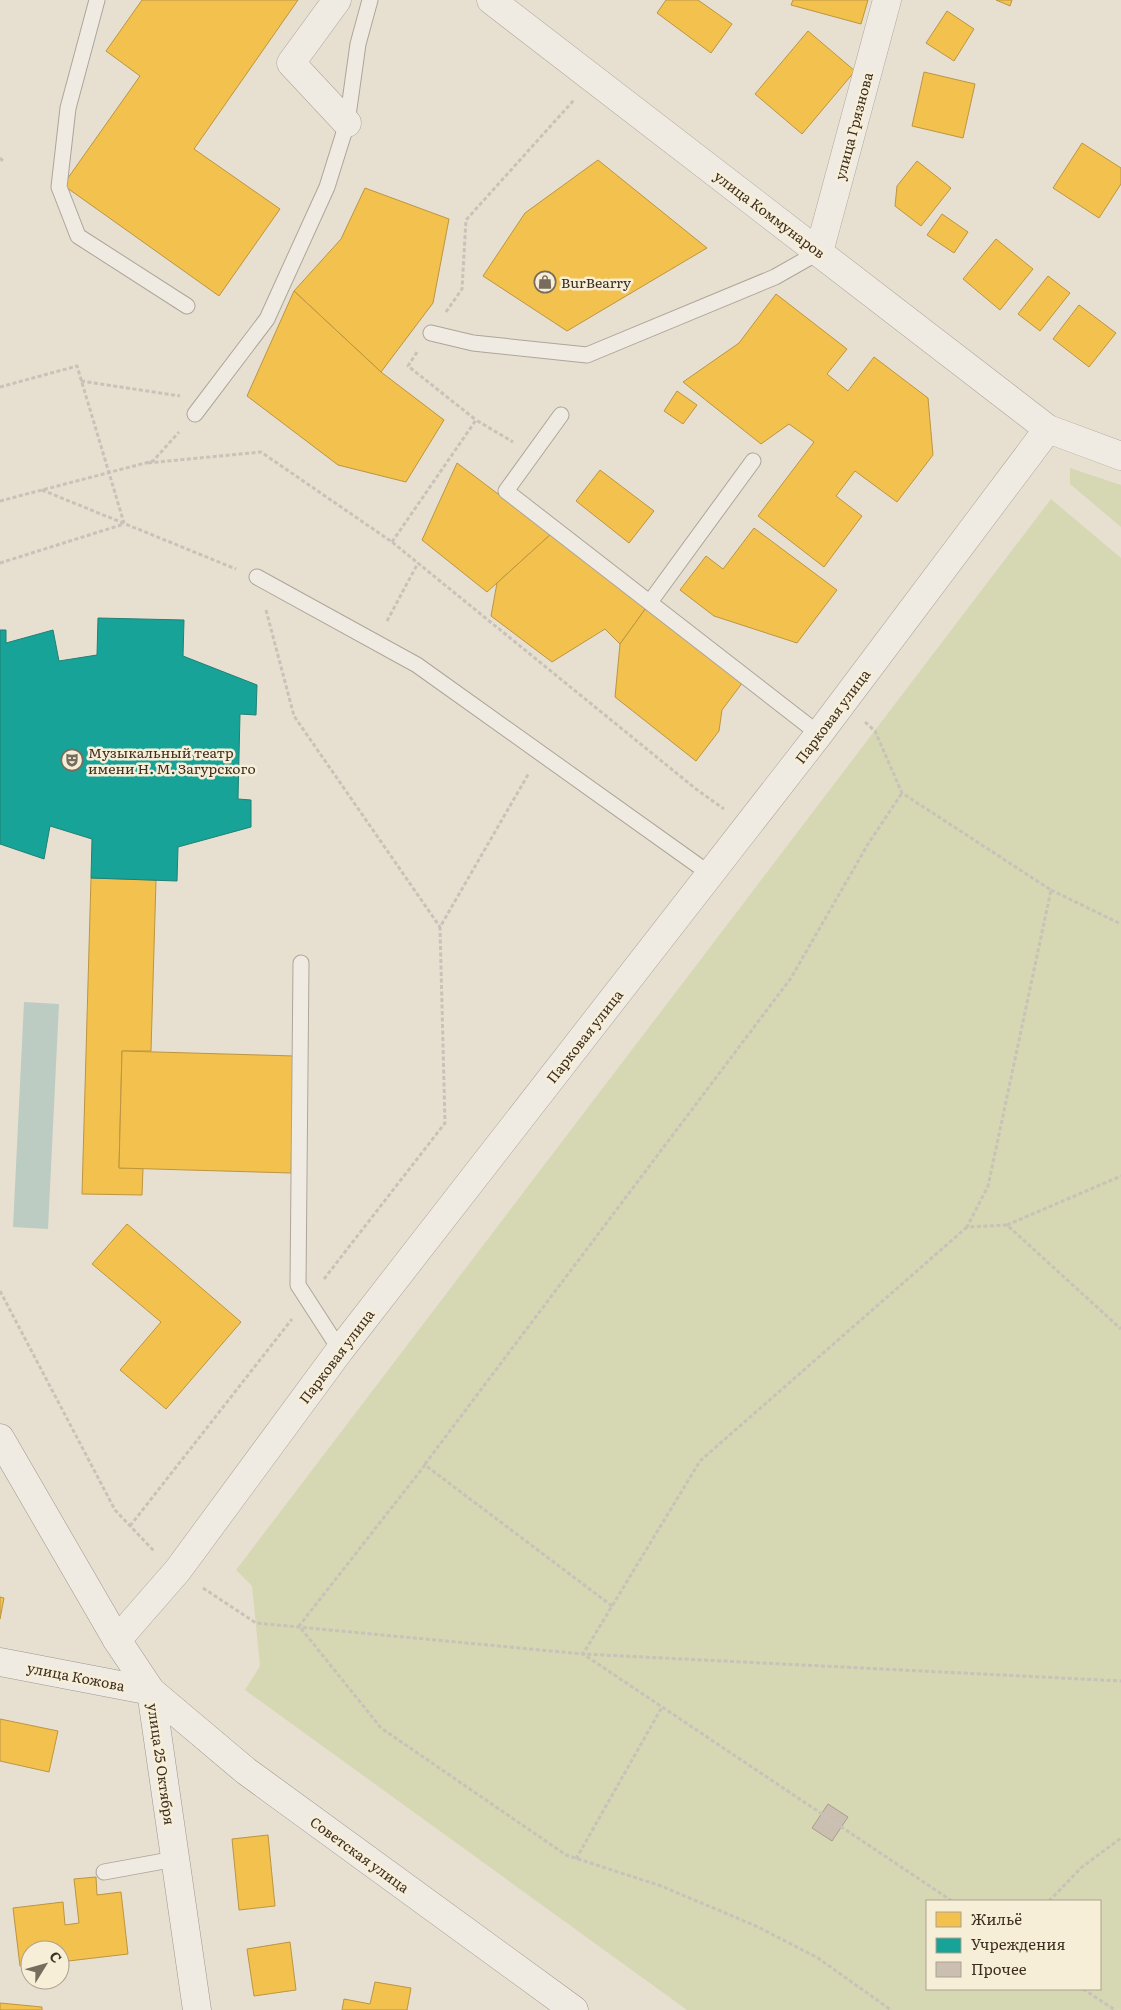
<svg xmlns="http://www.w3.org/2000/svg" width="1121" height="2010" font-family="Literata,serif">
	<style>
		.green { fill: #d6d7b3; fill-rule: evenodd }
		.water { fill: #bcccc2 }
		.homes { fill: #f2c14e; stroke: #bc9540 }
		.public { fill: #17a398; stroke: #228074 }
		.building { fill: #cbbfb2; stroke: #a89c90 }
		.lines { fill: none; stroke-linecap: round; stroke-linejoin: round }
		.service-casing { stroke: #ada599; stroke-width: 17 }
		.minor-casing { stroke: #ada599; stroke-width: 29 }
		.secondary-casing { stroke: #9c958a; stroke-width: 29 }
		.path { stroke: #c8c2b9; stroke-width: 3; stroke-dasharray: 4 2.5; stroke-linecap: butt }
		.service { stroke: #efebe3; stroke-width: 15 }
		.minor { stroke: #efebe3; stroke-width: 28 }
		.secondary { stroke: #efebe3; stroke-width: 28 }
		.labels { text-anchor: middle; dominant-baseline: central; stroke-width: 5; stroke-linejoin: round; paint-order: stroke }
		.street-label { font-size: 14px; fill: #3d2e20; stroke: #f7eed8 }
		.poi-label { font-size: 14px; fill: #3d2e20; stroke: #f7eed8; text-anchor: start }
	</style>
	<rect width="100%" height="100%" fill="#e7e0d1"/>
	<!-- green -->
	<g class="green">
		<path d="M1070,468L1121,485V527L1070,484Z"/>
		<path d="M1051,499L1121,558V2010H687L245,1690L260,1666L252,1586L236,1570ZM927,1901H1100V1989H927Z"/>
	</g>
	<!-- water -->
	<path class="water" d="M24,1002L59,1004L48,1229L13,1227Z"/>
	<!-- homes -->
	<g class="homes">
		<path d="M142,0H298L194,149L280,209L219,296L63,185L140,76L106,51Z"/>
		<path d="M666,0H698L732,24L711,53L657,13Z"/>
		<path d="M793,0H868L861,24L791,5Z"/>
		<path d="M996,0H1012L1010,6Z"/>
		<path d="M947,11L974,29L954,61L926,43Z"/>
		<path d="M808,31L855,71L802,134L755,94Z"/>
		<path d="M924,72L975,84L963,138L912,126Z"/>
		<path d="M1082,143L1121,168V184L1099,218L1053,188Z"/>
		<path d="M598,160L707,248L567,331L483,276L525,213Z"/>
		<path d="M917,161L951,188L921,226L895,206L897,186Z"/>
		<path d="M365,188L449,219L433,303L381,372L294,291L341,239Z"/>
		<path d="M942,214L968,232L954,253L927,235Z"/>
		<path d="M996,239L1033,269L1000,310L963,279Z"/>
		<path d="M1048,276L1070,293L1040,331L1018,314Z"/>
		<path d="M294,291L381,372L444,420L406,482L338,465L247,396Z"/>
		<path d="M776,294L847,349L827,374L848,391L874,357L928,398L933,455L897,502L855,471L836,496L862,516L824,567L758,516L814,442L789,424L761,444L683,382L739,343Z"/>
		<path d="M1079,305L1116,333L1089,367L1053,339Z"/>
		<path d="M677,391L697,405L683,424L664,411Z"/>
		<path d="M457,463L551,534L487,592L422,540Z"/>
		<path d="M600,470L654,511L629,543L576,501Z"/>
		<path d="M754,528L837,590L797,643L714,616L680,590L706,556L723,569Z"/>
		<path d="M551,534L646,608L620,644L605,629L552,662L491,616L497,583Z"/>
		<path d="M646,608L743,682L722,710L719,731L696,761L615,697L620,644Z"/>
		<path d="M91,878L156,880L151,1051H122L119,1168H143L142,1195L82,1194Z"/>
		<path d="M122,1051L294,1056L291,1173L119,1168Z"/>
		<path d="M127,1224L241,1322L166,1409L120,1370L161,1322L92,1264Z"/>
		<path d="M0,1597L4,1598L0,1619Z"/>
		<path d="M0,1719L58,1731L49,1772L0,1761Z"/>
		<path d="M268,1835L275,1906L239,1910L232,1839Z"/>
		<path d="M96,1877L97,1895L121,1892L128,1954L60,1962V1950H30V1965L20,1966L13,1908L63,1902L65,1925L79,1923L74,1879Z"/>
		<path d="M290,1942L296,1990L254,1996L247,1949Z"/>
		<path d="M375,1982L411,1988L407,2010H342L344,1999L370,2004Z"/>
		<path d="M0,2003L42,2007V2010H0Z"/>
	</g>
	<!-- public -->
	<path class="public" d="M98,618L184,620L183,656L257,685L256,715L240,714L238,799L251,800V827L178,847L177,881L91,878L92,839L50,826L44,859L0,844V630H6V643L53,630L59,661L97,655Z"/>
	<!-- building -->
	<path class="building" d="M828,1804L848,1817L832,1841L812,1828Z"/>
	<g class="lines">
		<!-- service casing -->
		<g class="service-casing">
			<g id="service">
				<path d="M97,0L68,108L59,187L78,236L187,306"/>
				<path d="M431,333L473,343L587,355L775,277L819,252"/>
				<path d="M195,414L267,319L327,187L347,123L358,44L370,0"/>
				<path d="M561,415L506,491L819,734"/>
				<path d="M257,577L417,665L710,874"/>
				<path d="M650,602L753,461"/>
				<path d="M301,963L298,1285L340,1350"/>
				<path d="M104,1872L175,1859"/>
			</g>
		</g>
		<!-- minor casing -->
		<g class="minor-casing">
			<g id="minor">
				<path d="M337,0L291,63L347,123"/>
				<path d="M491,0L1048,429L1121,456"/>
				<path d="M819,252L887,0"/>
				<path d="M117,1640L178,1570L340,1350L819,734L1048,429"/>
			</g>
		</g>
		<!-- secondary casing -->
		<g class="secondary-casing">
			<g id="secondary">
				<path d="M0,1438L117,1640L151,1691L197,2010"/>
				<path d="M0,1662L151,1691L246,1771L574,2010"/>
			</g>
		</g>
		<!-- path -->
		<g class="path">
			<path d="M0,158L3,161"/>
			<path d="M446,312L462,289L466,220L574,100"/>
			<path d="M417,352L408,366L476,420"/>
			<path d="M81,381L180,396"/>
			<path d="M0,387L77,366L124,523"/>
			<path d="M148,463L261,452L392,542L696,789L724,809"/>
			<path d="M42,490L236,569"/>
			<path d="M0,501L153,461L179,432"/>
			<path d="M392,542L476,420L513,442"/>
			<path d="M0,563L124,524"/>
			<path d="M266,610L294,716L440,927"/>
			<path d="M387,621L418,563"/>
			<path d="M865,722L875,731L902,793L1051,890L988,1186L967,1227L1007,1225L1121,1329"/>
			<path d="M1051,890L1121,924"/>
			<path d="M1007,1225L1121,1176"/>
			<path d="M967,1227L700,1461L583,1654L1121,1681"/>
			<path d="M324,1279L445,1123L440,927L529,773"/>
			<path d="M0,1291L115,1510L154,1551"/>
			<path d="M425,1464L791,978L868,844L902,793"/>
			<path d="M130,1526L292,1319"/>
			<path d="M203,1588L256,1623L583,1654L952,1901"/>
			<path d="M612,1606L425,1465L299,1626L381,1728L566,1855L661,1886L756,1926L818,1958L891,2010"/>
			<path d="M576,1859L662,1707"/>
			<path d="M1049,1901L1082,1867L1121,1838"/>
			<path d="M1083,1989L1115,2010"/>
		</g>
		<!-- service -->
		<use href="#service" class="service"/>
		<!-- minor -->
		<use href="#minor" class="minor"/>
		<!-- secondary -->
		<use href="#secondary" class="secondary"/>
	</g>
	<!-- icons -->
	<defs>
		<g id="shop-ring" transform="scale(1.125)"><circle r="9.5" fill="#f7eed8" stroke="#786c5e" stroke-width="1.5"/><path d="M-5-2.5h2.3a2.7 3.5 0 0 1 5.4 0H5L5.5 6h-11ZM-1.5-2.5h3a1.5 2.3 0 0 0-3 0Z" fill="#786c5e"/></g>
		<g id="theatre-ring" transform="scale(1.125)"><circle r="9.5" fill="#f7eed8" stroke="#786c5e" stroke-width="1.5"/><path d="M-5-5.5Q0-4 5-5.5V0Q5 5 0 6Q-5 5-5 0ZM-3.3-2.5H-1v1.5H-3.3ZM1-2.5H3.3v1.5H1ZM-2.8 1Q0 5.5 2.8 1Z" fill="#786c5e"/></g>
	</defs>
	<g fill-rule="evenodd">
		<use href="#shop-ring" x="545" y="282"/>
		<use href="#theatre-ring" x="72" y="760"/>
	</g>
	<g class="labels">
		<!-- street labels -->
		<g class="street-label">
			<text transform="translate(853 126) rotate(-75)">улица Грязнова</text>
			<text transform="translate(770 214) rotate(37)">улица Коммунаров</text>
			<text transform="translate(832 716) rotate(-53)">Парковая улица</text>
			<text transform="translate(584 1036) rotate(-52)">Парковая улица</text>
			<text transform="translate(336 1356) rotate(-53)">Парковая улица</text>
			<text transform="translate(76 1676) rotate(11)">улица Кожова</text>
			<text transform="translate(162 1764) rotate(82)">улица 25 Октября</text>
			<text transform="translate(360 1854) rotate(36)">Советская улица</text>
		</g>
		<!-- poi labels -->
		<g class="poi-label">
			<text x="561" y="282">BurBearry</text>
			<text x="88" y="752">Музыкальный театр<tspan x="88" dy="16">имени Н. М. Загурского</tspan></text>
		</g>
	</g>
	<!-- legend -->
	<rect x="926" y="1900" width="175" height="90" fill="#f7eed8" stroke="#ada18e"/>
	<rect x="936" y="1912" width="25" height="15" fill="#f2c14e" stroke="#ada18e"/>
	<text x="971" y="1925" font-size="15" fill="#3d2e20">Жильё</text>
	<rect x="936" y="1938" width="25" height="15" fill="#17a398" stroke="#ada18e"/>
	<text x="971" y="1950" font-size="15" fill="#3d2e20">Учреждения</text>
	<rect x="936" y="1962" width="25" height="15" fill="#cbbfb2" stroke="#ada18e"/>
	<text x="971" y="1975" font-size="15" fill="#3d2e20">Прочее</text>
	<!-- north arrow -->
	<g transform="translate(45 1965) rotate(53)"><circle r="24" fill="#f7eed8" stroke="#ada18e"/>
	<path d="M0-4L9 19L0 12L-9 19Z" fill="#786c5e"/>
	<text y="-8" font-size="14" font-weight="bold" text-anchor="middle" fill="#3d2e20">С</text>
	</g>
</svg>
